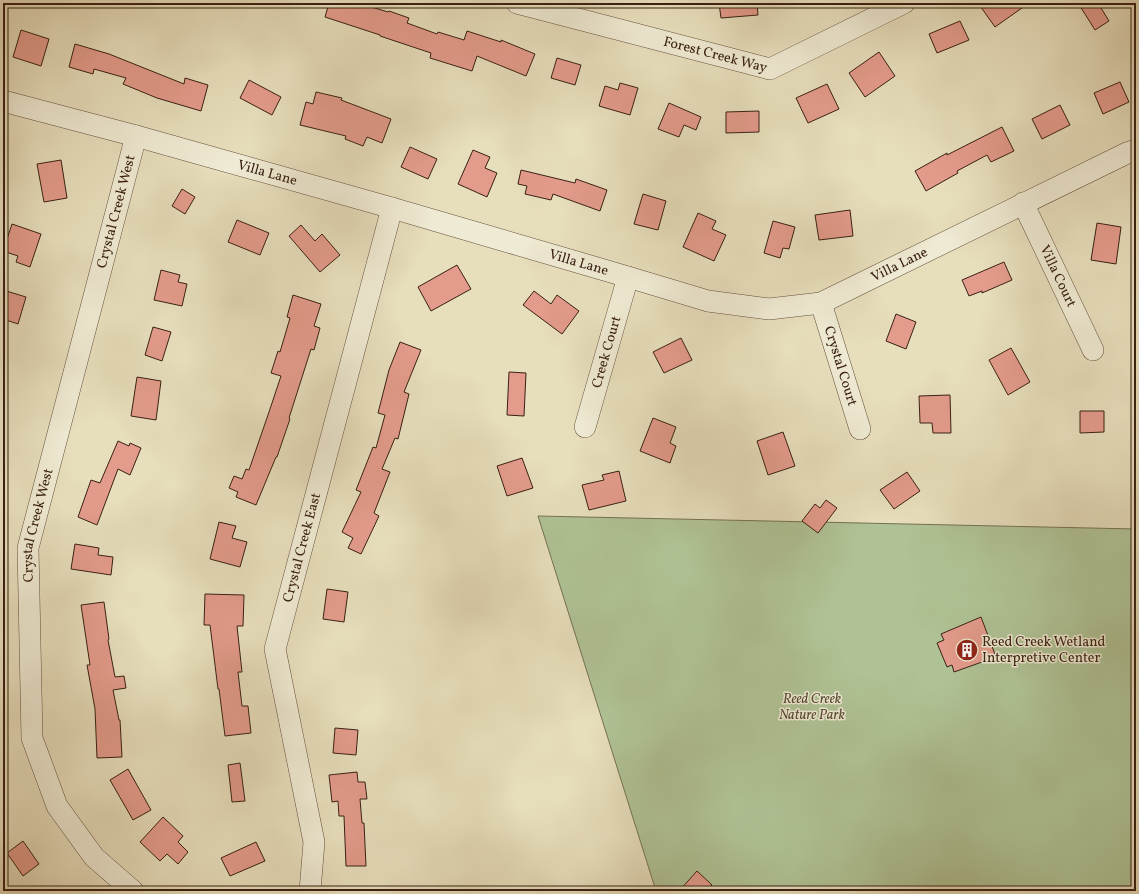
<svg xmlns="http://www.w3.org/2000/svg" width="1139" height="894" font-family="Vollkorn,serif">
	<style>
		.green { fill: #afc295; stroke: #747154 }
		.building { fill: #e39b8b; stroke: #392012 }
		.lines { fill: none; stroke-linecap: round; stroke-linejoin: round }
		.minor-casing { stroke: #64503c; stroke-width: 22 }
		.minor { stroke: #efead3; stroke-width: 21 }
		.labels { text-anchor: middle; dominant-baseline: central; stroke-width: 3; stroke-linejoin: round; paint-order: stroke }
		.street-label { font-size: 14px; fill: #392012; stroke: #efead3 }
		.poi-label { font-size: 14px; fill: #392012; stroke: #efead3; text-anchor: start }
		.park-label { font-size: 14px; font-style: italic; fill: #564833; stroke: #efead3 }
	</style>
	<rect width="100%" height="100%" fill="#e7debc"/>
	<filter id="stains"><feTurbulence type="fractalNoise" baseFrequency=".005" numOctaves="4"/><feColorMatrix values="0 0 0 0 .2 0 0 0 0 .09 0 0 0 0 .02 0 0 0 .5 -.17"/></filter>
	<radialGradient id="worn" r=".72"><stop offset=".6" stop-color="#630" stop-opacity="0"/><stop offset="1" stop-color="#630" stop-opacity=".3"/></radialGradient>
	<!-- green -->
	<path class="green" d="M538,516L1136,529V891H656Z"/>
	<!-- building -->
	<g class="building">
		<path d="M329,3H358L388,12L389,11L409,18L407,23L437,34L438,32L464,40L467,31L501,42V40L535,54L526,76L477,56L472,71L430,58L431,53L380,36V35L325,17Z"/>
		<path d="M719,3H757L758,15L721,18Z"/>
		<path d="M978,3H1029L995,27Z"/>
		<path d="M1078,3H1098L1109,21L1095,30Z"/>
		<path d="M960,21L969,40L937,53L929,34Z"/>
		<path d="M21,30L49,39L41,66L13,57Z"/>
		<path d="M75,44L109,54L184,84L185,78L208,85L201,111L157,98L123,84L126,78L94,69L93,74L69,67Z"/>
		<path d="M879,52L895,76L865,97L849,73Z"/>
		<path d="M557,58L581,65L575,85L551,78Z"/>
		<path d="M249,80L281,97L272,115L240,98Z"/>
		<path d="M1120,82L1129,102L1103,114L1094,93Z"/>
		<path d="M620,83L638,88L630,115L599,106L605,86L618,90Z"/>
		<path d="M827,84L839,109L808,123L796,98Z"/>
		<path d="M316,92L342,98L341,100L391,119L382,143L367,137L363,146L345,139L346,136L300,125L306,102L313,104Z"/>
		<path d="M669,103L701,117L696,130L684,125L679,137L658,129Z"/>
		<path d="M1060,105L1070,125L1042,139L1032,119Z"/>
		<path d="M759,111V132L726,133V112Z"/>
		<path d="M1002,127L1014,151L991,162L987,155L957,171L958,173L926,191L915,171L947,153V155Z"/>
		<path d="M410,147L437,159L428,179L401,167Z"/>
		<path d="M473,150L490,157L485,168L497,173L487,197L458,184Z"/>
		<path d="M61,160L67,198L44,202L37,164Z"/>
		<path d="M521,170L575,183L576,179L607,190L600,211L553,194L551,200L525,194L527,186L518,184Z"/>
		<path d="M182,189L195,197L185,214L172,206Z"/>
		<path d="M643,194L666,201L658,230L634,224Z"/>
		<path d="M850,210L853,236L819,240L815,215Z"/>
		<path d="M698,213L716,221L712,229L726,235L714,261L683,247Z"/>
		<path d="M237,220L269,233L260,255L228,242Z"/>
		<path d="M773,221L795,227L789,249L783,248L780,258L764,253Z"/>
		<path d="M1097,223L1121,227L1116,264L1091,260Z"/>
		<path d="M12,224L41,234L30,267L16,262L18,256L3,251Z"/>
		<path d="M301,225L315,241L322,234L340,255L320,272L289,236Z"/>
		<path d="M1004,262L1012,280L982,293V291L969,296L962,280Z"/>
		<path d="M457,265L471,289L431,311L418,287Z"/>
		<path d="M161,270L180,275L178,282L187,284L182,306L154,300Z"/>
		<path d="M3,290L26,297L18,324L3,319Z"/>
		<path d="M534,291L551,304L557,295L579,311L562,334L523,305Z"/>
		<path d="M293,295L321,304L314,326L320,328L314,350L311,349L289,418L290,419L277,457H276L256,505L236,497L238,492L229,488L234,476L242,479L246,469L249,470L269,412L281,376L271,373L278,351L280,352L290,318L287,317Z"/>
		<path d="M896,314L916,322L906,349L886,341Z"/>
		<path d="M153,327L171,332L162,361L145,355Z"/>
		<path d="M681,338L692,360L664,373L653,352Z"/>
		<path d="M400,342L421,350L404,392L409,394L398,439L395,438L382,469L390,472L374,513L379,516L361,554L348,548L353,538L342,532L361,492L356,490L373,447L376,448L385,415L378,413L389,370Z"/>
		<path d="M1011,348L1030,382L1008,395L989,360Z"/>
		<path d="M509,372L526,373L524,416L507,415Z"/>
		<path d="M137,377L161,381L156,420L131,416Z"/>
		<path d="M950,395L951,433H933L932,423H920L919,396Z"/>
		<path d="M1080,411H1104V432L1080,433Z"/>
		<path d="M653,418L676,427L670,443L676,446L670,463L640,451Z"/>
		<path d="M783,432L795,466L768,475L757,441Z"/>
		<path d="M118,441L129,446L130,443L141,448L130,475L118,469L97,525L78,517L91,480L100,483Z"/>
		<path d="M522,458L533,488L507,496L497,466Z"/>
		<path d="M619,471L626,501L589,510L582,485L604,480L602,475Z"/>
		<path d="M907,472L920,491L894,509L880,490Z"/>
		<path d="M826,500L837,508L818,533L802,521L815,504L820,508Z"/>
		<path d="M219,522L236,526L232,538L247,542L240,567L210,559Z"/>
		<path d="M75,544L99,548L98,555L113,557L111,575L71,569Z"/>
		<path d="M327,589L348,592L344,622L323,619Z"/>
		<path d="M205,594L244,595L243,626H237L242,672H238L242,706H248L251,733L225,736L219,689H218L210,625H204Z"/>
		<path d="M104,602L109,639L108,640L115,677L124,676L126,688L113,690L119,720H120L122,757L97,758L95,709L87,665H90L81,605Z"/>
		<path d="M981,617L996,657L954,672L952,665L947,667L937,643L944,640L941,634Z"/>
		<path d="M335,728L358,730L356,755L333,753Z"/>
		<path d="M240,763L245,801L232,802L228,765Z"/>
		<path d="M128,769L151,810L133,820L110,780Z"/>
		<path d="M357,772L358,782H365L367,799H360L362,823H364L366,866H346L344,816H339L338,801L332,802L329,775Z"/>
		<path d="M163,817L183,836L178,842L188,852L178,864L167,854L160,861L140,842Z"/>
		<path d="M23,841L39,864L23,876L7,853Z"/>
		<path d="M256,842L265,861L230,876L221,858Z"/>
		<path d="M697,871L712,885L706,891H679Z"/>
	</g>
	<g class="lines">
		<!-- minor casing -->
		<g class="minor-casing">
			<g id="minor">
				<path id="s1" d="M517,3L770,69L904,3"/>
				<path id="s2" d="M3,101L136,136L392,208L628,277L708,301L769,309L821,303L1127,153L1136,150"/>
				<path id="s3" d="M1023,203L1093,350"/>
				<path id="s4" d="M821,303L860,429"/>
				<path id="s5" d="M585,427L628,277"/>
				<path id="s6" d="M133,891L94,857L57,806L32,738L28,548L136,136"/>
				<path id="s7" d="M310,891L314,842L275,649L392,208"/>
			</g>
		</g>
		<!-- minor -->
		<use href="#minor" class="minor"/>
	</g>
	<!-- icons -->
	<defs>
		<g id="building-disc" transform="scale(1.15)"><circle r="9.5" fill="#8f2418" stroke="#efead3"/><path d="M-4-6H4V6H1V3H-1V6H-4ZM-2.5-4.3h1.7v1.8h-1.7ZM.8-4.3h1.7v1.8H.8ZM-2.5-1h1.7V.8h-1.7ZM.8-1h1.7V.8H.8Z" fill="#fff"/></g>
	</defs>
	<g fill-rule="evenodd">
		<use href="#building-disc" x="967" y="650"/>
	</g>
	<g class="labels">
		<!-- street labels -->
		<g class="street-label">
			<text stroke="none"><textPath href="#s1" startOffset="205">Forest Creek Way</textPath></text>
			<text stroke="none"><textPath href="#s2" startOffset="274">Villa Lane</textPath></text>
			<text stroke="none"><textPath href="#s6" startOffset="725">Crystal Creek West</textPath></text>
			<text stroke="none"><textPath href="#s2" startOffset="598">Villa Lane</textPath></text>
			<text stroke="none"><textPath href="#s2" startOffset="934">Villa Lane</textPath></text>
			<text stroke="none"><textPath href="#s3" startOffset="81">Villa Court</textPath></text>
			<text stroke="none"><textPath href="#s5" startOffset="78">Creek Court</textPath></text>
			<text stroke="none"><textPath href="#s4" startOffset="66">Crystal Court</textPath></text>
			<text stroke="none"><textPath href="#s6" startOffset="401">Crystal Creek West</textPath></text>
			<text stroke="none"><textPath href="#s7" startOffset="351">Crystal Creek East</textPath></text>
		</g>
		<!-- poi labels -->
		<g class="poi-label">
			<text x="982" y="642">Reed Creek Wetland<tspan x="982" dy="16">Interpretive Center</tspan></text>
		</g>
		<!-- park labels -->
		<g class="park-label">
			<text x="812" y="699">Reed Creek<tspan x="812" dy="16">Nature Park</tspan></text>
		</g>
	</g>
	<!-- margin -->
	<rect width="1139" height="894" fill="none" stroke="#e7debc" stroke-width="16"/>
	<rect x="4" y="4" width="1131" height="886" fill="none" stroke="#392012" stroke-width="2"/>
	<rect x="8" y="8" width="1123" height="878" fill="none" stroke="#392012"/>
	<rect width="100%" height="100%" filter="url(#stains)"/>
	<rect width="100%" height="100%" fill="url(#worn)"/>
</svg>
